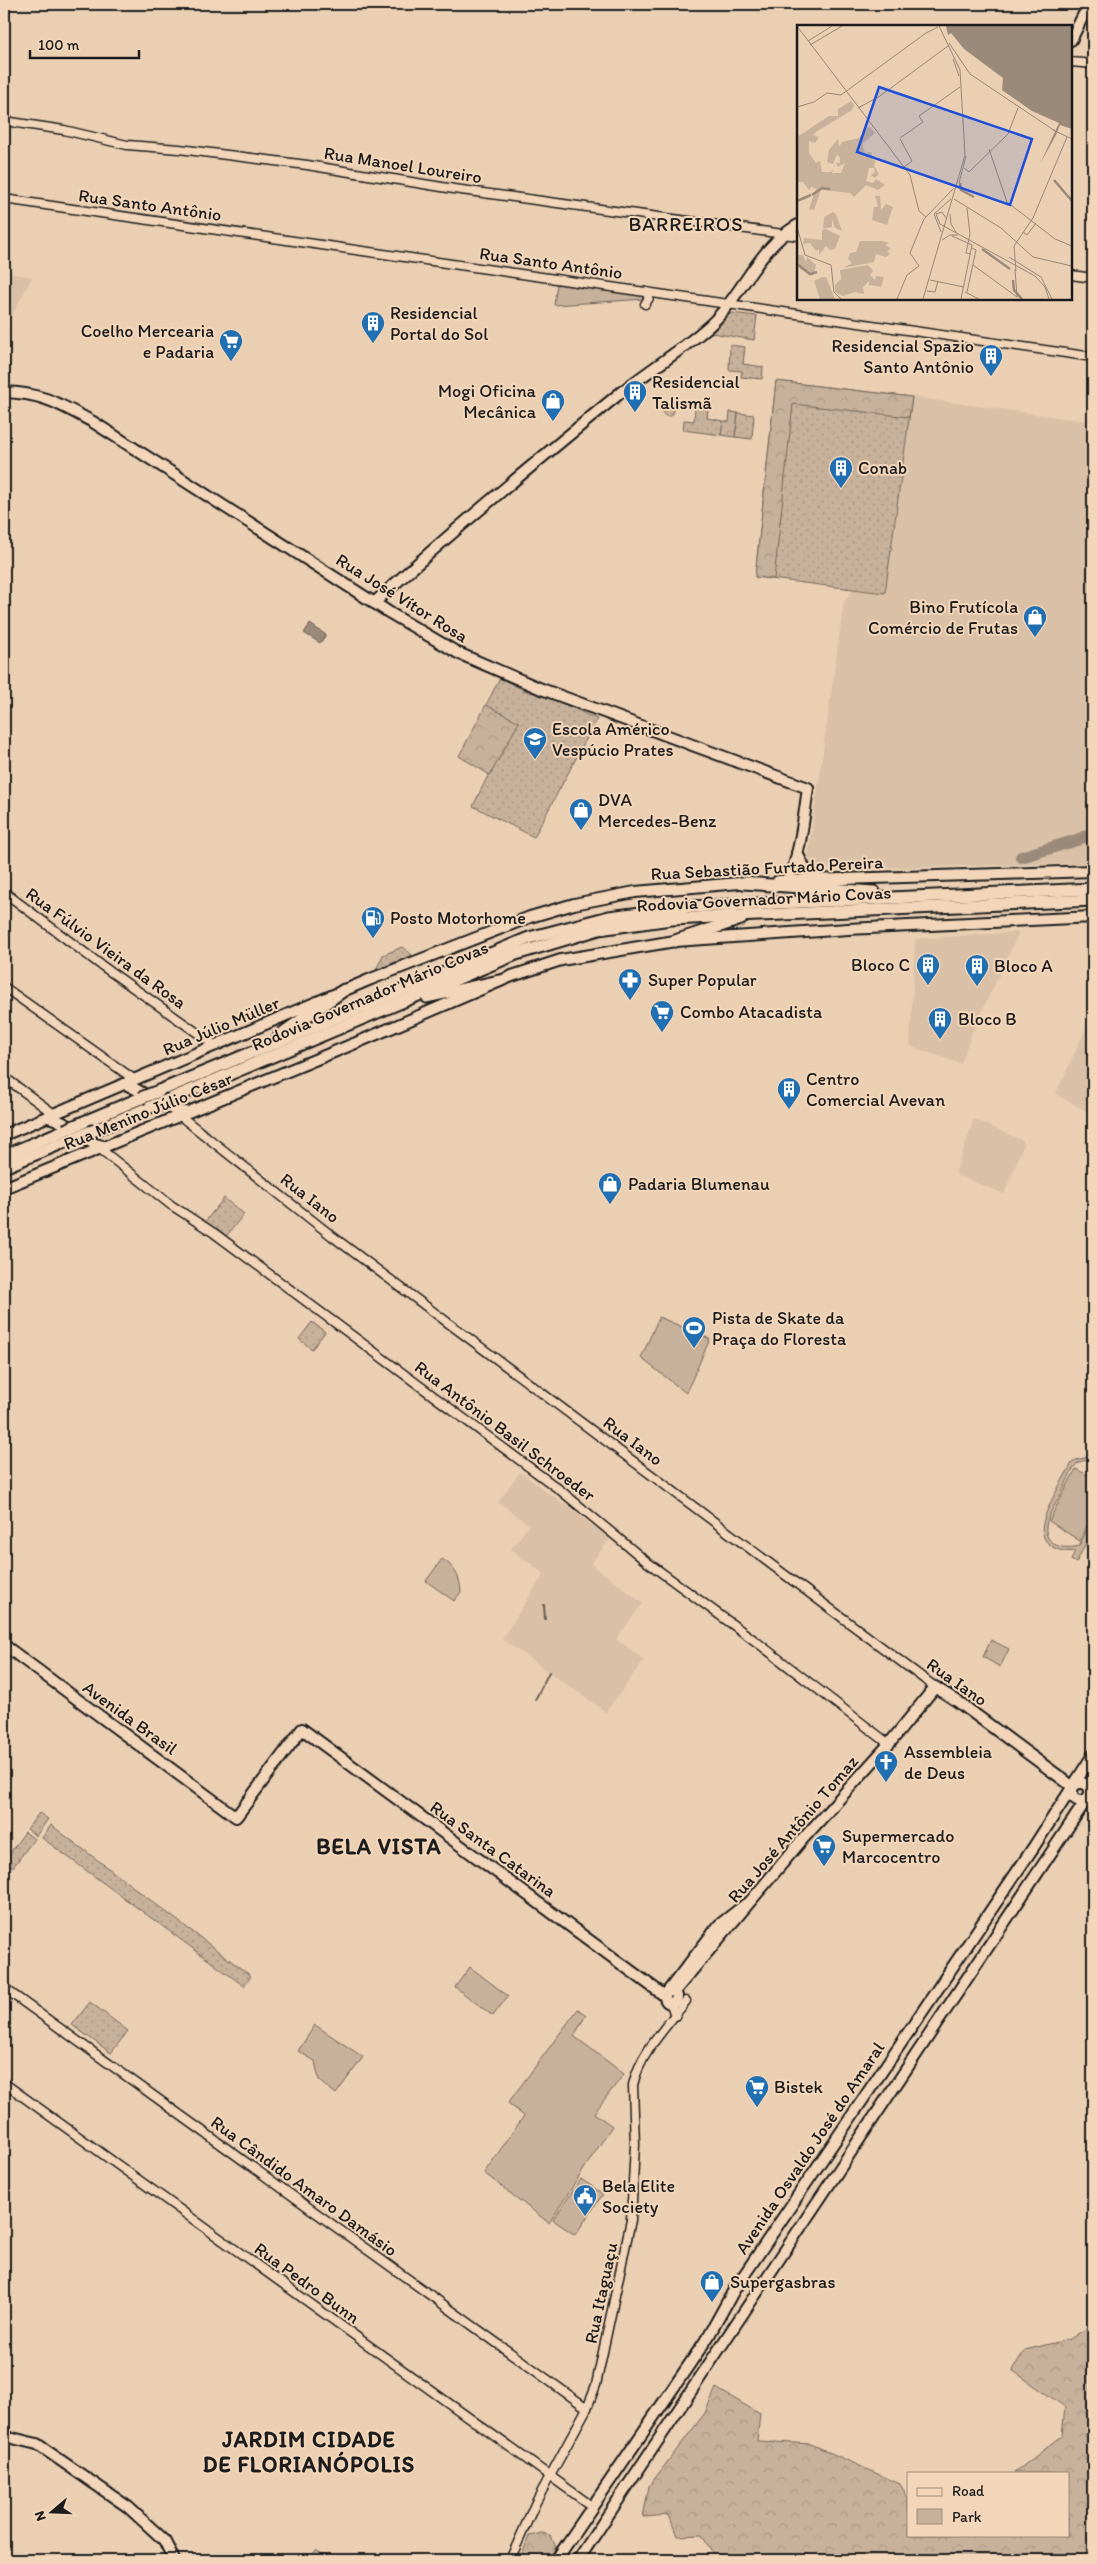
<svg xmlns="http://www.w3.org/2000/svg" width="1097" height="2564" font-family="Itim,sans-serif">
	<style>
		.built { fill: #d9c0a6 }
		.grass { fill: url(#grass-dots); stroke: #72665b }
		.forest { fill: url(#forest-crowns); stroke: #72665b }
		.green { fill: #c8b19a; stroke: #72665b }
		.water { fill: #9b8a79; stroke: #685e54 }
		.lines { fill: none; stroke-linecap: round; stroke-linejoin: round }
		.stream { stroke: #685e54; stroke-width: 2 }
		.river { stroke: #9b8a79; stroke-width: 12 }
		.minor-casing { stroke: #1c1c1c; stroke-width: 11 }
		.major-casing { stroke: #1c1c1c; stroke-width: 14 }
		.highway-casing { stroke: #1c1c1c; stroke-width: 15 }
		.minor { stroke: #f3d6b9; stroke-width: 8 }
		.major { stroke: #f3d6b9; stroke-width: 10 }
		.highway { stroke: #f3d6b9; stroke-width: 11 }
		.highway-bridge-casing { stroke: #1c1c1c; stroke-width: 15; stroke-linecap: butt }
		.highway-bridge { stroke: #f3d6b9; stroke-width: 11 }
		.labels { text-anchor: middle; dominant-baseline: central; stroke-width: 4; stroke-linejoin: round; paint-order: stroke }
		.street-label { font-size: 18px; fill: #1c1c1c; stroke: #f3d6b9 }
		.poi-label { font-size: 18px; fill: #1c1c1c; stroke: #f3d6b9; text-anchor: start }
		.quarter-label { font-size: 20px; letter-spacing: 1px; fill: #1c1c1c; stroke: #f3d6b9 }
		.district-label { font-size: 22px; font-weight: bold; letter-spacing: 1px; fill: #1c1c1c; stroke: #f3d6b9 }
		.inset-river { fill: none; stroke: #9b8a79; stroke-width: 2.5 }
		.inset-road { fill: none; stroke: #988777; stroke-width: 1 }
		.view { fill: #1d4ed8; fill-opacity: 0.15; stroke: #1d4ed8; stroke-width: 2.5 }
		.inset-edge { fill: none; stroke: #1c1c1c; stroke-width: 2.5 }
	</style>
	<defs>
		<pattern id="grass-dots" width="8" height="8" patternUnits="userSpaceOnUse" patternTransform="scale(1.25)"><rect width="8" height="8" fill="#c8b19a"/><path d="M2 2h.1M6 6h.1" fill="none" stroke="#ab9884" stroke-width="1.8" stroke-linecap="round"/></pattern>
		<pattern id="forest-crowns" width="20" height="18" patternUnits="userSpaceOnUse" patternTransform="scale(1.25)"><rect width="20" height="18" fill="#c8b19a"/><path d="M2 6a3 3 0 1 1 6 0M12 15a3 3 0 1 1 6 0" fill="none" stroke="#ab9884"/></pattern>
	</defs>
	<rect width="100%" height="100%" fill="#eacfb3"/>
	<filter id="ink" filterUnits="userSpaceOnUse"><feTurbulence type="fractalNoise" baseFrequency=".02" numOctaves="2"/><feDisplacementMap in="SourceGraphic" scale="10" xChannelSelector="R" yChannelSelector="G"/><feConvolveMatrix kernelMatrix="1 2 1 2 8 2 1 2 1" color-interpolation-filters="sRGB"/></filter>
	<g filter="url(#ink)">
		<!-- built -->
		<g class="built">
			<path d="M4,272L32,277L4,331Z"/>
			<path d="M912,397L1093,422V863L833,869L814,865L808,857L844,602L853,590L885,593Z"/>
			<path d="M1019,932L971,1035L961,1064L910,1046L915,939Z"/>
			<path d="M1093,1007V1115L1056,1094L1090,1019Z"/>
			<path d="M974,1119L1023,1141V1146L1004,1194L955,1174Z"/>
			<path d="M520,1472L610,1538L591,1564L643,1603L616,1639L644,1660L606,1712L502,1639L544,1574L511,1549L529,1525L498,1502Z"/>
		</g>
		<!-- grass -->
		<g class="grass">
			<path d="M731,313L757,316L754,340L712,333Z"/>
			<path d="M730,345L745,347L743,364L763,367L762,379L741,377L742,371L729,370Z"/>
			<path d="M776,381L912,397L885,593L755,577Z"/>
			<circle cx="668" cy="411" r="5.5"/>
			<path d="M695,408L708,409L707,418L723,421L721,435L683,430L684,420L694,421Z"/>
			<path d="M738,413L754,415L752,439L735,437Z"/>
			<path d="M500,678L530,693L532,690L597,719L534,837L473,806L515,721L486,705Z"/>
			<path d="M402,947L412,955L376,970L383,955Z"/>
			<path d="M224,1198L244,1214L224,1239L204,1223Z"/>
			<path d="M312,1322L325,1332L312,1349L299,1339Z"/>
			<path d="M39,1813L48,1819L36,1836L27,1829Z"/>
			<path d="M51,1825L251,1976L244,1986L42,1838Z"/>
			<path d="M25,1832L34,1839L13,1867L5,1860Z"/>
			<path d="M90,2002L128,2031L111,2053L72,2025Z"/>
		</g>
		<!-- forest -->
		<g class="forest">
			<path d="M776,381L912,397L909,417L793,404L774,579L755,577Z"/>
			<path d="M730,412L738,413L735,437L721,435L723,421L729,422Z"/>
			<path d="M486,705L519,722L490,775L459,756Z"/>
			<path d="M1093,2324V2560H716L702,2535L677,2536L669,2515L643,2517L649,2486L705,2413L716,2388L760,2414L757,2441L811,2444L900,2484L908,2498V2535H1068V2473H1014L1062,2436L1065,2407L1012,2370L1025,2350L1070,2339Z"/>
			<path d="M542,2533L550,2535L556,2547L548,2560H520L529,2536Z"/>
		</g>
		<!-- green -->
		<g class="green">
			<path d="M557,284L646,296V299L554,305Z"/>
			<path d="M659,1317L710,1339L686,1393L641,1358Z"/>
			<path d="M1093,1456V1461C1087,1460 1079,1460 1075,1466C1070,1472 1067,1483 1063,1490C1058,1501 1048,1514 1046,1526C1044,1546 1064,1550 1079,1546L1093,1517V1529L1076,1563L1071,1560L1075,1551C1059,1554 1038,1544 1043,1523C1047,1505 1063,1480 1072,1463L1076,1460Z"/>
			<path d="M1076,1469L1093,1478V1513L1080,1541L1049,1521Z"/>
			<path d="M442,1559C455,1567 460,1577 461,1592L454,1601L426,1581Z"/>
			<path d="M991,1640L1009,1649L1000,1667L983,1657Z"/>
			<path d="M470,1967L508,1996L493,2016L455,1987Z"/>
			<path d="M578,2009L586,2015L574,2036L624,2074L594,2113L612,2126L549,2223L484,2173L524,2116L508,2103Z"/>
			<path d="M315,2025L363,2057L336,2094L319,2080L315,2061L298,2051Z"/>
			<path d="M581,2179L603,2194L575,2235L553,2220Z"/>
			<path d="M316,2550L331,2560H308Z"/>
		</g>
		<!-- water -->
		<path class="water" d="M310,624L326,635L320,643L304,633Z"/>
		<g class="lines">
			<!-- stream -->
			<g class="stream">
				<path d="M544,1605L545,1619"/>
				<path d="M535,1700L549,1672"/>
			</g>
			<!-- river -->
			<path class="river" d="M1021,857L1077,840L1093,833"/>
			<!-- minor casing -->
			<g class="minor-casing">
				<g id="minor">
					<path d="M1071,62L1093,64"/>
					<path d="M4,121L64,130L127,145L179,149L307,165L454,189L798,236"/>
					<path d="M4,199L1093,357"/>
					<path d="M1071,275L1093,278"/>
					<path d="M645,304L649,298L646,292"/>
					<path d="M4,892L101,965L216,1046"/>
					<path d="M4,987L135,1080"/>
					<path d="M4,1077L54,1114"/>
					<path d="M179,1115L332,1236L935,1687"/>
					<path d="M99,1148L171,1205L214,1233L560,1490L647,1562L758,1643L889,1744"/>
					<path d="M4,1988L587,2408"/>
					<path d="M671,2004L675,2016"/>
					<path d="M4,2083L593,2507"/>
					<path d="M510,2560L536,2502L587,2408L596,2385L631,2220L635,2145L633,2085C640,2053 667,2026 686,2001"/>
				</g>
			</g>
			<!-- major casing -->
			<g class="major-casing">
				<g id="major">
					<path d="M1071,40L1089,4"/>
					<path d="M4,392C43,393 59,404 93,422L390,613L458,653L539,688L808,788C805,807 799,871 785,881"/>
					<path d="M374,603C453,530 536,462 619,394C648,371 681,351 709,326C743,295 757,248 798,225"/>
					<path d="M797,853L807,873L818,879"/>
					<path d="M778,881L1093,871"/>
					<path d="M125,1084C149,1094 158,1107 184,1112"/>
					<path d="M48,1117C70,1121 81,1143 103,1146"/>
					<path d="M4,1135L371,979L530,917L574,904L635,892L751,882"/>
					<path d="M4,1188L363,1040L512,976L561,960L675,941L848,929L1093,917"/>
					<path d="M4,1645L236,1817L302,1729L665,1996"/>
					<circle cx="1081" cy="1792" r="9"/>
					<circle cx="671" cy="1997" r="6"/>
					<path d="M668,1991L719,1925L746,1904"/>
					<path d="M674,1992L802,1840L889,1744L935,1687L957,1701L1072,1786"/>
					<path d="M4,2436L37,2444L128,2507L164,2540L174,2560"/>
					<path d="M556,2560L708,2337L734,2290L1033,1848L1093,1755"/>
					<path d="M578,2560L1093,1790"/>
				</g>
			</g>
			<!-- highway casing -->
			<g class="highway-casing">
				<g id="highway">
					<path d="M743,883L874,892"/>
					<path d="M675,941L741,919"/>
					<path d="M427,997L499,981"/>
					<path d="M280,1035L344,990"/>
					<path d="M159,1091L529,938L609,917L689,907L1093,889"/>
					<path d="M170,1099L516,954L599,929L671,919L1093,900"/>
					<path d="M84,1122L141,1098"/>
					<path d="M95,1130L150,1107"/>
					<path d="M4,1156L65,1130"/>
					<path d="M4,1167L74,1138"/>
				</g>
			</g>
			<!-- minor -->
			<use href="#minor" class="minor"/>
			<!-- major -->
			<use href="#major" class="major"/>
			<!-- highway -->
			<use href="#highway" class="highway"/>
			<!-- highway-bridge casing -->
			<g class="highway-bridge-casing">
				<g id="highway-bridge">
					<path d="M141,1098L159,1091"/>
					<path d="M150,1107L170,1099"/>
					<path d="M65,1130L84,1122"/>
					<path d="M74,1138L95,1130"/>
				</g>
			</g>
			<!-- highway-bridge -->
			<use href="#highway-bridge" class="highway-bridge"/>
		</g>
	</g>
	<!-- icons -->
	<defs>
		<g id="building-pin" transform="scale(1.25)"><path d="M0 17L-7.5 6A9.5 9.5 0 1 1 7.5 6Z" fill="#1f6fb2" stroke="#f3d6b9"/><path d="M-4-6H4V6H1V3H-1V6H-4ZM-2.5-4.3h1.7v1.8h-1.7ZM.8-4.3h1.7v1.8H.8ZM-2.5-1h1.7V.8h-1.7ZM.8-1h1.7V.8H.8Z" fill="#fff"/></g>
		<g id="supermarket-pin" transform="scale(1.25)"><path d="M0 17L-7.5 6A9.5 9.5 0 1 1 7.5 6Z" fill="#1f6fb2" stroke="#f3d6b9"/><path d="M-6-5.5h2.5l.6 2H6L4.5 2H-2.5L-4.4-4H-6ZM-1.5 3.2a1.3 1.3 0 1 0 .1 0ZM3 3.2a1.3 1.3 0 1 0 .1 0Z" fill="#fff"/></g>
		<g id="shop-pin" transform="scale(1.25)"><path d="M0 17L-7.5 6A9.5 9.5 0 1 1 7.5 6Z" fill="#1f6fb2" stroke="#f3d6b9"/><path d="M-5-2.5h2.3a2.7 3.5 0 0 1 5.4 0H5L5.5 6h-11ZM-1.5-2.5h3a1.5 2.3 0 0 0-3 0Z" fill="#fff"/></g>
		<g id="school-pin" transform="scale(1.25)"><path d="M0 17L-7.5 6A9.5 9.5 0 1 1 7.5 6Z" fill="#1f6fb2" stroke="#f3d6b9"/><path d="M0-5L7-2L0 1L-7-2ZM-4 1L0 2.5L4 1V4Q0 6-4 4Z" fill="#fff"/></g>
		<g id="fuel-pin" transform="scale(1.25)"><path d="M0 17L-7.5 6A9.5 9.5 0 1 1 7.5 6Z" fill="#1f6fb2" stroke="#f3d6b9"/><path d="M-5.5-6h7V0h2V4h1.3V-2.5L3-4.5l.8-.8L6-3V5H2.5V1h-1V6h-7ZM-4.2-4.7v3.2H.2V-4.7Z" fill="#fff"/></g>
		<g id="pharmacy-pin" transform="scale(1.25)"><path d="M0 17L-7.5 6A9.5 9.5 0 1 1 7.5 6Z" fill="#1f6fb2" stroke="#f3d6b9"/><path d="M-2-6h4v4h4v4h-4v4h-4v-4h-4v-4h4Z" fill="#fff"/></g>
		<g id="stadium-pin" transform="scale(1.25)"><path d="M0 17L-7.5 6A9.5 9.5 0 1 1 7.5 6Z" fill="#1f6fb2" stroke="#f3d6b9"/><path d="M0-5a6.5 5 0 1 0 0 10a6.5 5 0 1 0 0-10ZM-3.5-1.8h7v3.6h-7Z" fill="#fff"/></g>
		<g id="church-pin" transform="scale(1.25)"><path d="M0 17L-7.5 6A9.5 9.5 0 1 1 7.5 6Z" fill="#1f6fb2" stroke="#f3d6b9"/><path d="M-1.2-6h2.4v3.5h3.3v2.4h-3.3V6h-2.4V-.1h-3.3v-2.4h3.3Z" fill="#fff"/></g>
		<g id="civic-pin" transform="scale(1.25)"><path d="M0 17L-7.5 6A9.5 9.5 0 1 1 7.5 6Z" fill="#1f6fb2" stroke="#f3d6b9"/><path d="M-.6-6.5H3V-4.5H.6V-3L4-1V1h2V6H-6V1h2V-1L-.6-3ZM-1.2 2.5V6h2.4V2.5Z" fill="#fff"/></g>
	</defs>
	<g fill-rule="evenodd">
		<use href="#building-pin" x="373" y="323"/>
		<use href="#supermarket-pin" x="231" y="341"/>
		<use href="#building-pin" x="991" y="356"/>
		<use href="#building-pin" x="635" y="392"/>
		<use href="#shop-pin" x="553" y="401"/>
		<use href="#building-pin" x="841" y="468"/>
		<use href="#shop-pin" x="1035" y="617"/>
		<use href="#school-pin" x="535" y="739"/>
		<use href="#shop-pin" x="581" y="810"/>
		<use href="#fuel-pin" x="373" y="918"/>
		<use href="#building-pin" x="928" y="965"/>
		<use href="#building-pin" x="977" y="966"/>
		<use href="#pharmacy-pin" x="630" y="980"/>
		<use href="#supermarket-pin" x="662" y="1012"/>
		<use href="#building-pin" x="940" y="1019"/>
		<use href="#building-pin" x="789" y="1089"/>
		<use href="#shop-pin" x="610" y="1184"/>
		<use href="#stadium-pin" x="694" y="1328"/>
		<use href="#church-pin" x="886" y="1762"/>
		<use href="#supermarket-pin" x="824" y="1846"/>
		<use href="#supermarket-pin" x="757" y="2087"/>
		<use href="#civic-pin" x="585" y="2196"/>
		<use href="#shop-pin" x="712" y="2282"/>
	</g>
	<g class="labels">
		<!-- street labels -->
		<g class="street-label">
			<text transform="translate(403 165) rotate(9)">Rua Manoel Loureiro</text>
			<text transform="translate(150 205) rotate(8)">Rua Santo Antônio</text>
			<text transform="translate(551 263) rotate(8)">Rua Santo Antônio</text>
			<text transform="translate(402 598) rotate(32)">Rua José Vítor Rosa</text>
			<text transform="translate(767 868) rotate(-3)">Rua Sebastião Furtado Pereira</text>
			<text transform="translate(764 899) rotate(-3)">Rodovia Governador Mário Covas</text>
			<text transform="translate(106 948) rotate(36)">Rua Fúlvio Vieira da Rosa</text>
			<text transform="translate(370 996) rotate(-23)">Rodovia Governador Mário Covas</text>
			<text transform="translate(221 1026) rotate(-23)">Rua Júlio Müller</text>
			<text transform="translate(148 1111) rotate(-22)">Rua Menino Júlio César</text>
			<text transform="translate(310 1198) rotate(38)">Rua Iano</text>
			<text transform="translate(505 1431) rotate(37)">Rua Antônio Basil Schroeder</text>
			<text transform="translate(633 1441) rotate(37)">Rua Iano</text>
			<text transform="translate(957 1682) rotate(35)">Rua Iano</text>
			<text transform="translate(130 1718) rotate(36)">Avenida Brasil</text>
			<text transform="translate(793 1829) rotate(-49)">Rua José Antônio Tomaz</text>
			<text transform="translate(493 1849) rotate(36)">Rua Santa Catarina</text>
			<text transform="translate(810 2148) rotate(-56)">Avenida Osvaldo José do Amaral</text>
			<text transform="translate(304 2186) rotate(36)">Rua Cândido Amaro Damásio</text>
			<text transform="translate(307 2283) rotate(36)">Rua Pedro Bunn</text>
			<text transform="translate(601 2293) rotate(-78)">Rua Itaguaçu</text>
		</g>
		<!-- poi labels -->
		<g class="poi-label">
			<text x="390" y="313">Residencial<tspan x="390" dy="21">Portal do Sol</tspan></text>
			<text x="214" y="331" text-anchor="end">Coelho Mercearia<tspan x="214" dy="21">e Padaria</tspan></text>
			<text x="974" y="346" text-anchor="end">Residencial Spazio<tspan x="974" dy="21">Santo Antônio</tspan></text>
			<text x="652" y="382">Residencial<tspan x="652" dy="21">Talismã</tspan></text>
			<text x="536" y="391" text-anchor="end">Mogi Oficina<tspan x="536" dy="21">Mecânica</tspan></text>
			<text x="858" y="468">Conab</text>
			<text x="1018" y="607" text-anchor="end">Bino Frutícola<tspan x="1018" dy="21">Comércio de Frutas</tspan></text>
			<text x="552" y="729">Escola Américo<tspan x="552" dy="21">Vespúcio Prates</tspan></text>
			<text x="598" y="800">DVA<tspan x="598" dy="21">Mercedes-Benz</tspan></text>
			<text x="390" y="918">Posto Motorhome</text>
			<text x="910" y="965" text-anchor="end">Bloco C</text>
			<text x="994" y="966">Bloco A</text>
			<text x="648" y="980">Super Popular</text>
			<text x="680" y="1012">Combo Atacadista</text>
			<text x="958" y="1019">Bloco B</text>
			<text x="806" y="1079">Centro<tspan x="806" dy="21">Comercial Avevan</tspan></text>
			<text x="628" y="1184">Padaria Blumenau</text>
			<text x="712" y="1318">Pista de Skate da<tspan x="712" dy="21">Praça do Floresta</tspan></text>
			<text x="904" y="1752">Assembleia<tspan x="904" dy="21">de Deus</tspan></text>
			<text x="842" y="1836">Supermercado<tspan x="842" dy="21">Marcocentro</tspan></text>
			<text x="774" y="2087">Bistek</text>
			<text x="602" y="2186">Bela Elite<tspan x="602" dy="21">Society</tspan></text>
			<text x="730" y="2282">Supergasbras</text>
		</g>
		<!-- quarter labels -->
		<g class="quarter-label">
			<text x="686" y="224">BARREIROS</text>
		</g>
		<!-- district labels -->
		<g class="district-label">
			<text x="379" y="1846">BELA VISTA</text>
			<text x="309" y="2439">JARDIM CIDADE<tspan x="309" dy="25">DE FLORIANÓPOLIS</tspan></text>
		</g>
	</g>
	<!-- overview -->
	<g transform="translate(797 25)">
		<rect width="275" height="275" fill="#eacfb3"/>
		<path d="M54,76L57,80L55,85L19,107L16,110L22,112L18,118L12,116V128L19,138L23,136L25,147H34L36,144L35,148H44L48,138L41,142L39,138H43V133L40,129L36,139L30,137L32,125L41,114L42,122L45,117L62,113L72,101L78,108L66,118V122L68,128L74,127L76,136L79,134L77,141L82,149L78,153L74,150L78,147L77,143H72L69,156L76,158L79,154L88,160L81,165L69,160L57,172L53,168L24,165L17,185L12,184L19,164L15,162L12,165L6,157H0V112L32,91H41V84ZM78,171H83L84,185L89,179L96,182L90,200L75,195L77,182H81ZM36,187L39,189L45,206L38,203L35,194V202L26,204L27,192ZM29,204L43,211L38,224L33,225L29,221L22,230V224L19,226L13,218L6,219L7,213L25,215V205ZM63,216H86L92,218L88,220L94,223L90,226L93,229L89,232L79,229L77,237L46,243L55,238L51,234L53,228L59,227ZM0,230H6L9,237L10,232L19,240L16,251L3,244ZM71,240L76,246L73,250L78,255L79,251L87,252L84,262L72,260V256L66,262L67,269L58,267L46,271L38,267V260L44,254L43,245ZM25,252H29L38,274H23L17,256Z" fill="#c8b19a"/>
		<path d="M149,1H275V104L263,100L259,110L243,139L245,145L243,139L262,98L235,86L205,65L206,53L167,24L154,8L151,10Z" fill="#9b8a79"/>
		<path class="inset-river" d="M257,155L275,176M163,158L164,165L177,172M15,170L25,163L33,164M0,176L14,170M185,224L213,244M0,239L13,249L20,247M216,255L217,265L225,274"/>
		<path class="inset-road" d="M0,1L113,150L122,186L129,192M11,16L35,1M152,18L173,49L258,106M13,20L45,1M156,34L162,51M0,82L17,77L30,68L44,70L129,8L141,2M61,83L83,71L151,21M256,105L275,114M103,113L126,97L122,91L163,62M103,114L115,136L107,142M192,124L210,177L258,214L275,221M167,143L172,147L211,109L221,83M162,158L169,131M157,174L204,203L236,232L275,241M170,183L173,209L169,228L174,229M153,189L154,199L159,207M149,193L145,187L139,189L143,199L238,251L248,262L252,274M0,202L8,230L34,240L37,267L44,274M144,207L137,189L154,174M226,207L230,210L239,198M155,211L175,220L164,274M145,215L153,210H161M212,232L244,252L255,274M176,240L220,272M218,244L220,272M219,246L217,221L236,193L270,112M133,255L167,262M130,266L138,267L141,256M168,267L182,274M170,267L179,225L175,223M100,274L110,250L122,241L113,228L127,194L157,163M126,274L168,130L163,45L142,1"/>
		<path class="view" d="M82,62L235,114L213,180L60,127Z"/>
		<rect width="275" height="275" class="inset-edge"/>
	</g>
	<!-- margin -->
	<rect width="1097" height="2564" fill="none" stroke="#f3d6b9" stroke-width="20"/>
	<rect x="10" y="10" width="1077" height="2544" fill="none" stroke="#1c1c1c" stroke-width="2" filter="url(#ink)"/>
	<!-- legend -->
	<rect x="907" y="2472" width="162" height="65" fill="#f3d6b9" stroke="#9d8c7a"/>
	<rect x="917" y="2488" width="25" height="8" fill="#f3d6b9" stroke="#9d8c7a"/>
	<text x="952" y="2496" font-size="15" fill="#1c1c1c">Road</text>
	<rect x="917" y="2509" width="25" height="15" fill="#c8b19a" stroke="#9d8c7a"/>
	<text x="952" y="2522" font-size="15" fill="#1c1c1c">Park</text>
	<!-- north arrow -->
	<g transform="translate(52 2512) rotate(251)" stroke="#f3d6b9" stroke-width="4" paint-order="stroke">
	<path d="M0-4L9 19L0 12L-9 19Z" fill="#1c1c1c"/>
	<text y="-8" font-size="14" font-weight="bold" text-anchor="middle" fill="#1c1c1c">N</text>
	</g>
	<!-- scale -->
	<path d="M30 50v8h109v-8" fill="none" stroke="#1c1c1c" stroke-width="2.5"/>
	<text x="38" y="50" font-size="15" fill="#1c1c1c" stroke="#f3d6b9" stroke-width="4" paint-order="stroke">100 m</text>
</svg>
